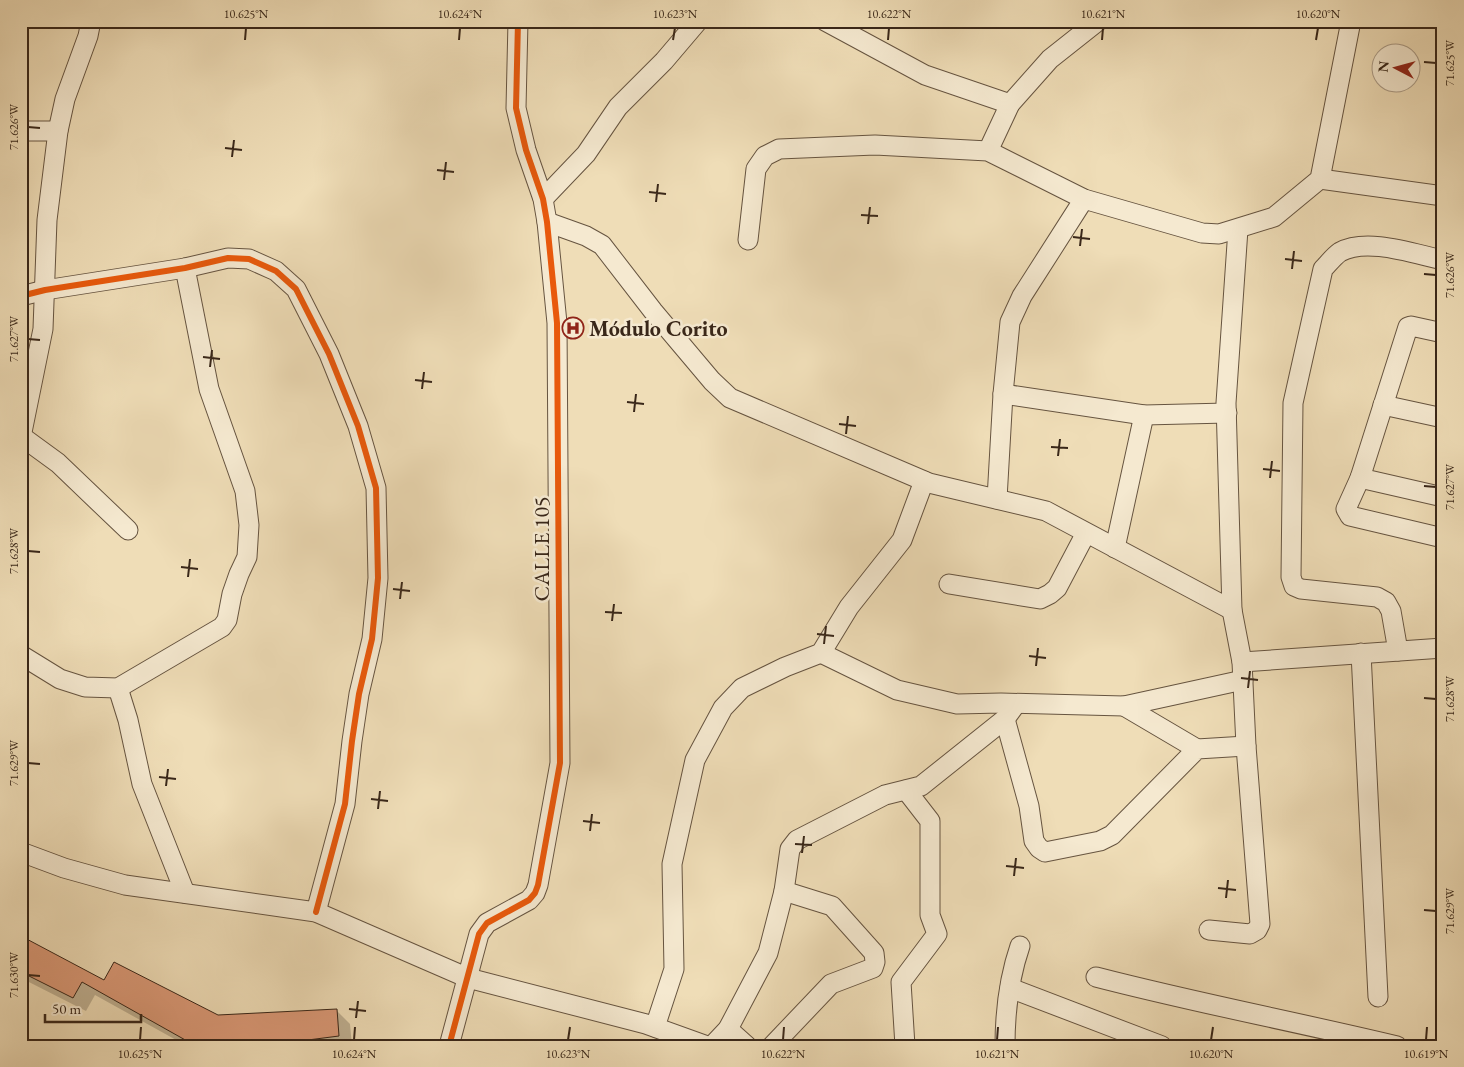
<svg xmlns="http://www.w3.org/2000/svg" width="1464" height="1067" font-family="'EB Garamond',serif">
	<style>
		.shadow { fill: #0003 }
		.building { fill: #da9977; stroke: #392719 }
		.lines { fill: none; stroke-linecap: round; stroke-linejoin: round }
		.minor-casing { stroke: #665440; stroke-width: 21 }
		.minor { stroke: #f5e9d0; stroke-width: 19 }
		.cycleway-casing { stroke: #f5e9d0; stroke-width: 9 }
		.cycleway { stroke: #e8590c; stroke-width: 6 }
		.ticks { fill: none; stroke: #392719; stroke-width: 2 }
		.labels { text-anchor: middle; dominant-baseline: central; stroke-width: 5; stroke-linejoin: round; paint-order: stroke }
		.poi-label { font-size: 22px; font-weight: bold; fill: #392719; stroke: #f5e9d0; text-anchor: start }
		.street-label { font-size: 22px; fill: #392719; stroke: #f5e9d0 }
		.neatline { fill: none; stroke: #392719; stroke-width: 2 }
		.ticks-label { font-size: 12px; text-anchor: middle; fill: #392719 }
	</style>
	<rect width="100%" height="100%" fill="#efddb7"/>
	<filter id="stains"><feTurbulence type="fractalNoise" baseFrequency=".004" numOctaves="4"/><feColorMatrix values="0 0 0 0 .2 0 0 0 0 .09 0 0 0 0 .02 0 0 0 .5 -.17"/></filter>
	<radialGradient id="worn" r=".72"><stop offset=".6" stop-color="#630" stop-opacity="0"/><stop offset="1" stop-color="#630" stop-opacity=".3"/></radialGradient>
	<!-- shadow -->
	<path class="shadow" d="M21,938L104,982L218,1017L336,1010L350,1024L352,1046H187L95,995L86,1011L21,978Z"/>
	<!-- building -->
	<path class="building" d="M21,936L104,980L114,962L218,1015L337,1009L339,1036L261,1046H196L82,982L73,998L21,972Z"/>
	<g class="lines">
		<!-- minor casing -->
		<g class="minor-casing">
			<g id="minor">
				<path d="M825,21L925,75L1010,104"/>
				<path d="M21,131H58"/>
				<path d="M988,151L1010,104L1050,59L1098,21"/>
				<path d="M1320,179L1443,196"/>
				<path d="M543,199L586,154L618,107L664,61L698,21"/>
				<path d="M547,222L586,236L602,245L653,311L712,381L730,398L929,483L1046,511L1232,610"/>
				<path d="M748,240L756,169L765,156L779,149L875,145L988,151L1084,199L1202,233L1219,234L1274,217L1320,179L1351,21"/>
				<path d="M21,296L45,290L185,268L228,258L249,259L276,271L296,289L329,354L358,426L376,488L378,578L372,639L359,694L352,741L345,804L316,912"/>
				<path d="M1443,333L1411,326L1408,327L1360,478L1346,509L1350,516L1443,538"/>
				<path d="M1003,394L1144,415L1227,413"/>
				<path d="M1383,405L1443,418"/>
				<path d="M21,436L58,463L128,530"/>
				<path d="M21,437L43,329L47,220L58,131L65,99L88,36L91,21"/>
				<path d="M1360,478L1443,497"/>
				<path d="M997,499L1003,394L1010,322L1022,296L1084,199"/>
				<path d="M1115,548L1144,415"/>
				<path d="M949,584L1040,599L1050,594L1057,588L1086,533"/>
				<path d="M1398,651L1391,611L1386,602L1377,597L1301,589L1294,586L1291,577L1293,403L1323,269C1328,264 1334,256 1340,252C1367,237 1414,254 1443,260"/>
				<path d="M821,653L897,690L957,704L1001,703L1124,706L1243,680"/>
				<path d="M1361,653L1378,997"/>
				<path d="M21,655L60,679L85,687L118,688L222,627L227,620L232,594L239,574L247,557L249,525L245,491L209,389L185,268"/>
				<path d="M1242,662L1443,648"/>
				<path d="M118,688L128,720L142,784L185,893"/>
				<path d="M1124,706L1197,749"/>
				<path d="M1005,719L1029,806L1034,841L1039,848L1045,852L1100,841L1112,835L1197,749L1246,746"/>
				<path d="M21,852L64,868L125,885L316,912L468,978L646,1024L707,1046"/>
				<path d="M1209,930L1250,934L1257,930L1260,924L1246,746L1242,662L1232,610L1226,403L1238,229"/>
				<path d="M1096,977C1196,1003 1297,1022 1397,1046"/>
				<path d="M1010,988L1162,1046"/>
				<path d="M655,1027L674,969L672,864L695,760L723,708L742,688L785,667L821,653L849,607L902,540L924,481"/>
				<path d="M728,1029L747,1046"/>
				<path d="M449,1046L479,934L487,923L529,900L535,893L538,885L560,763L557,323L547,222L543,199L526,150L516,108L518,21"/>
				<path d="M712,1046L728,1029L768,953L784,891L790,849L797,840L885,795L921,786L1005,719L1016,704"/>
				<path d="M772,1046L831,984L873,968L875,962L874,953L832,906L784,891"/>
				<path d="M905,1046L901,982L937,934L930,915V821L906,790"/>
				<path d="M1005,1046C1005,1012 1009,978 1020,946"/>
			</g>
		</g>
		<!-- minor -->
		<use href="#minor" class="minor"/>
		<!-- cycleway casing -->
		<g class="cycleway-casing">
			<g id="cycleway">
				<path d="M21,296L45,290L185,268L228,258L249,259L276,271L296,289L329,354L358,426L376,488L378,578L372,639L359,694L352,741L345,804L316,912"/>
				<path d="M449,1046L479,934L487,923L529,900L535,893L538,885L560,763L557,323L547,222L543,199L526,150L516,108L518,21"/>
			</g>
		</g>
		<!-- cycleway -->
		<use href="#cycleway" class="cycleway"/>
	</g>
	<!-- ticks -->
	<path class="ticks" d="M245,40L246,28M459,40L460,28M673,40L675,28M888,40L889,28M1102,40L1103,28M1316,40L1318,28M1424,62L1436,63M28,127L40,128M225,148L242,150M232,157L234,140M437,170L454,172M444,180L446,162M649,192L666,194M656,202L658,184M861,215L878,216M868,224L870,207M1073,237L1090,239M1080,246L1082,229M1285,259L1302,261M1292,269L1294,251M1424,274L1436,275M28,339L40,340M203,357L220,359M210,367L212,350M415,380L432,382M422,389L424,372M627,402L644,404M634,412L636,394M839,424L856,426M846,434L848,416M1051,447L1068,448M1058,456L1060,439M1263,469L1280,471M1270,478L1272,461M1424,486L1436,487M28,551L40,552M181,567L198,569M188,577L190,559M393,589L410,591M400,599L402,582M605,612L622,613M612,621L614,604M817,634L834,636M824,644L826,626M1029,656L1046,658M1036,666L1038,648M1241,678L1258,680M1248,688L1250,671M1424,698L1436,699M28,763L40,764M159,777L176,779M166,786L168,769M371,799L388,801M378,809L380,791M583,821L600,823M590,831L592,814M795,844L812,845M802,853L804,836M1006,866L1024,868M1014,876L1016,858M1218,888L1236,890M1226,898L1228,880M1424,910L1436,911M28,975L40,976M349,1009L366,1011M356,1018L358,1001M140,1040L141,1027M354,1040L355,1027M568,1040L570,1027M783,1040L784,1027M997,1040L998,1027M1211,1040L1213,1027M1426,1040L1427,1027"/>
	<!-- icons -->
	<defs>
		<g id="hospital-ring" transform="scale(1.125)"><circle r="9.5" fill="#f5e9d0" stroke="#8f2418" stroke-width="1.5"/><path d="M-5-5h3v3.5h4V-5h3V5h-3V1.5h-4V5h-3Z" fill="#8f2418"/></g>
	</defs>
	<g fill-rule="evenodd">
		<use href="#hospital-ring" x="573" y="328"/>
	</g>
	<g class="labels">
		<!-- poi labels -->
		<g class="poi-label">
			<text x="589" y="328">Módulo Corito</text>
		</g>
		<!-- street labels -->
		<g class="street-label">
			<text transform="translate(541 549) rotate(-90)">CALLE 105</text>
		</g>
	</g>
	<!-- margin -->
	<rect width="1464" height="1067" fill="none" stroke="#efddb7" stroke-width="55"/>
	<!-- north arrow -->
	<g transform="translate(1396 68) rotate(276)"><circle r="24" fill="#f5e9d0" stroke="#aa9b87"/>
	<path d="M0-4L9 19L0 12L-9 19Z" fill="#8f2418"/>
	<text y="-8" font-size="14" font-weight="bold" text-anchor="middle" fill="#392719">N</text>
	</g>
	<!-- scale -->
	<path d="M45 1014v8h96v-8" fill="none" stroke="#392719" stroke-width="2.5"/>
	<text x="52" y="1014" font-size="15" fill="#392719" stroke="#f5e9d0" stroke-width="4" paint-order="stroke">50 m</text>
	<rect x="28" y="28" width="1408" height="1012" class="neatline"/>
	<g class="ticks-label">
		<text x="246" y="18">10.625°N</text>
		<text x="460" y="18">10.624°N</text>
		<text x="675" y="18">10.623°N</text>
		<text x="889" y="18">10.622°N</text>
		<text x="1103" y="18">10.621°N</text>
		<text x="1318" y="18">10.620°N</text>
		<text transform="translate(1450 63) rotate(-90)" y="4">71.625°W</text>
		<text transform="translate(14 127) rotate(-90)" y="4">71.626°W</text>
		<text transform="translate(1450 275) rotate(-90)" y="4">71.626°W</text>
		<text transform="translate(14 339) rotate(-90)" y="4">71.627°W</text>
		<text transform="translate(1450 487) rotate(-90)" y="4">71.627°W</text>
		<text transform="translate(14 551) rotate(-90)" y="4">71.628°W</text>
		<text transform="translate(1450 699) rotate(-90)" y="4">71.628°W</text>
		<text transform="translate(14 763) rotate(-90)" y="4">71.629°W</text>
		<text transform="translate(1450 911) rotate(-90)" y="4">71.629°W</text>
		<text transform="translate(14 975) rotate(-90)" y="4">71.630°W</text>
		<text x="140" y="1058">10.625°N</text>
		<text x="354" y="1058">10.624°N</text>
		<text x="568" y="1058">10.623°N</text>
		<text x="783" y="1058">10.622°N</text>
		<text x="997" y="1058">10.621°N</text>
		<text x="1211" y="1058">10.620°N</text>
		<text x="1426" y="1058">10.619°N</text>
	</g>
	<rect width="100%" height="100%" filter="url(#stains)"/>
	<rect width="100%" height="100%" fill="url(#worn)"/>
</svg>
